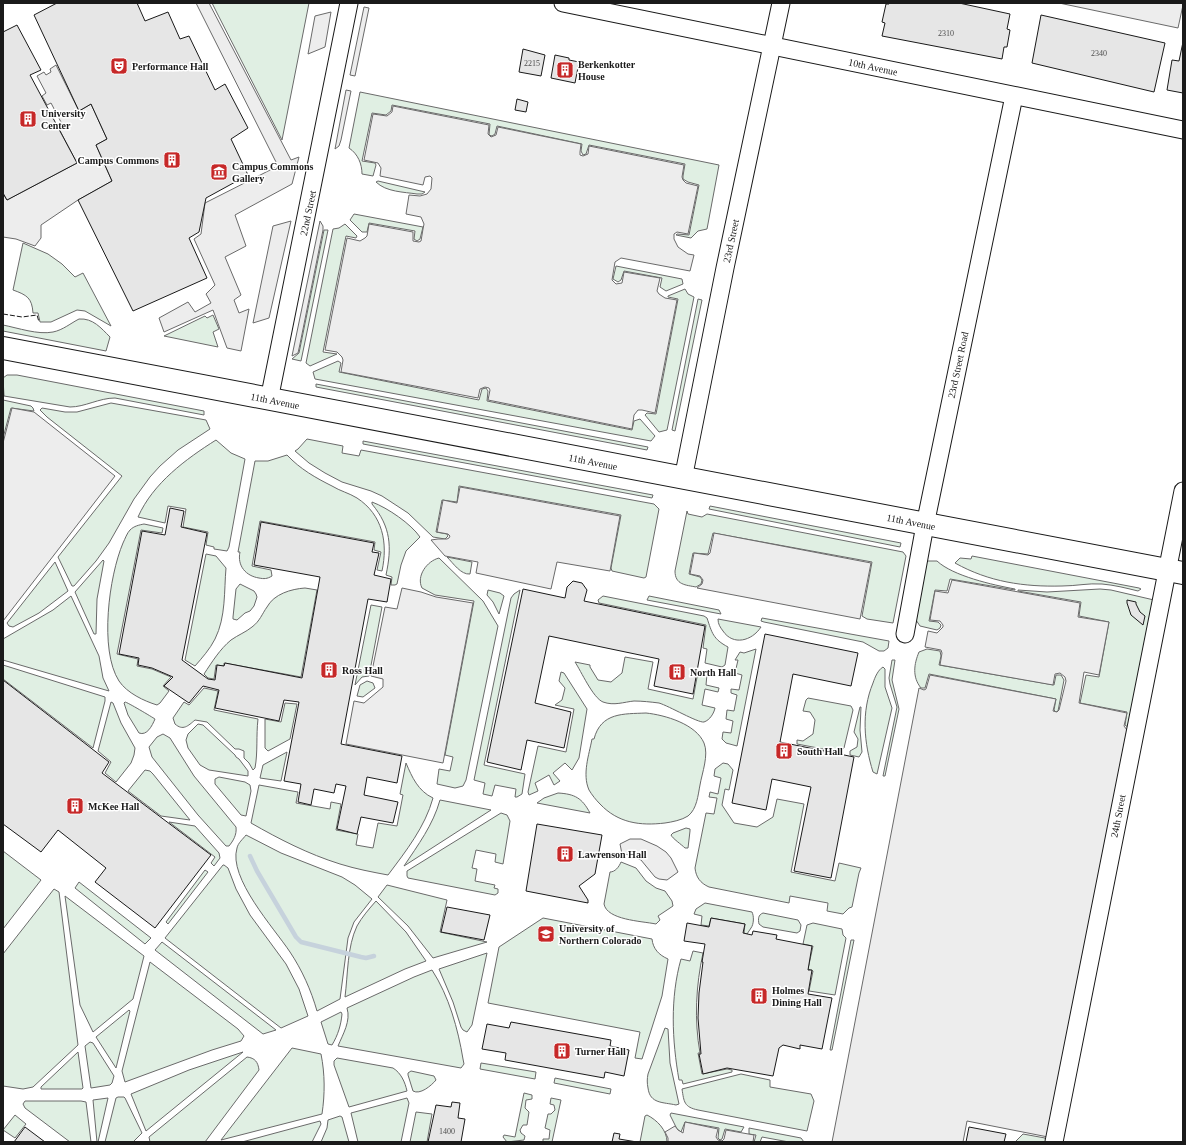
<svg xmlns="http://www.w3.org/2000/svg" width="1186" height="1145" font-family="Georgia,serif">
	<style>
		.green { fill: #e0efe3; stroke: #6a6a6a }
		.parking { fill: #ededed; stroke: #6a6a6a }
		.lines { fill: none; stroke-linecap: round; stroke-linejoin: round }
		.stream { stroke: #c6d2dc; stroke-width: 4.5 }
		.building { fill: #e6e6e6; stroke: #1a1a1a }
		.minor-casing { stroke: #1a1a1a; stroke-width: 19 }
		.major-casing { stroke: #1a1a1a; stroke-width: 24 }
		.minor { stroke: #fff; stroke-width: 17 }
		.major { stroke: #fff; stroke-width: 22 }
		.fence { stroke: #1a1a1a; stroke-width: 1; stroke-dasharray: 5 2; stroke-linecap: butt }
		.labels { text-anchor: middle; dominant-baseline: central; stroke-width: 3; stroke-linejoin: round; paint-order: stroke }
		.number-label { font-size: 8px; fill: #4d4d4d }
		.poi-label { font-size: 10px; font-weight: bold; fill: #1a1a1a; stroke: #fff; text-anchor: start }
		.street-label { font-size: 10px; fill: #1a1a1a; stroke: #fff }
	</style>
	<rect width="100%" height="100%" fill="#fff"/>
	<!-- green -->
	<g class="green">
		<path d="M212,3H309L282,140L217,13Z"/>
		<path d="M360,92L719,165L707,229L698,231L691,238L676,235L677,234L689,235L699,185L688,182L683,179V176L685,164L589,145L586,154L583,155L581,151L582,144L497,126L495,134L492,136L489,135L490,124L392,105L391,111L386,115L372,113L362,161L375,163L376,165L373,176L362,174C362,164 358,154 349,148Z"/>
		<path d="M378,181L425,192L422,194H417C404,192 386,192 376,182Z"/>
		<path d="M354,214L423,227L420,239L417,241L414,239L415,231L369,223L367,232H362L350,220Z"/>
		<path d="M345,224L357,236L356,238L346,236L323,352L337,354L310,366L306,363L333,229L339,228Z"/>
		<path d="M324,230H328L301,361L292,359L299,353Z"/>
		<path d="M23,243L48,254L62,264L75,277L83,273L111,326L85,311L77,310L51,322H40L38,313H33C32,298 27,295 13,290Z"/>
		<path d="M616,266L682,279L683,284L666,291L660,287L662,278L624,271L621,280L618,282L613,279Z"/>
		<path d="M685,289L688,294L694,297L667,430L659,432L645,415L647,413L656,414L678,299L668,297V296Z"/>
		<path d="M698,299L702,300L675,431L672,430Z"/>
		<path d="M213,315L219,329L213,332L218,347L164,336L205,316L207,318Z"/>
		<path d="M79,319C93,318 101,328 110,337L106,351L3,331V325C18,328 38,335 53,332C63,330 71,323 79,319Z"/>
		<path d="M338,361L341,363L339,372L479,400L482,389L486,388L488,391L487,401L632,430L634,421L640,419L655,436L651,441L315,379L313,372Z"/>
		<path d="M7,375H17L204,411V415L115,398C99,398 85,407 70,407L4,396L3,378Z"/>
		<path d="M316,384L648,447L647,450L316,387Z"/>
		<path d="M3,400L31,406L33,408L34,411L11,408L3,438Z"/>
		<path d="M111,403L206,420L210,429L178,450L160,466L150,477L134,499L109,543L96,561L74,586H72L58,557L122,476L47,417L40,410L42,408L65,412H77Z"/>
		<path d="M307,439L343,446L342,453L359,456L361,450L654,504L659,509L646,577L644,578L612,571L611,568L621,515L459,486L457,502L442,500L436,532L447,534L448,536L445,539L433,537L408,513L382,496L371,491L342,482L325,473L309,463L295,451L298,449Z"/>
		<path d="M216,440L231,453L245,459L229,547L227,551L214,549V547L206,545L208,532L183,527L186,509L168,506L165,523L138,517C153,483 186,459 216,440Z"/>
		<path d="M363,441L653,495L652,498L363,444Z"/>
		<path d="M287,455C300,469 316,478 332,486C340,491 349,493 357,498C383,515 388,543 382,571L377,570L381,552L374,550L375,542L260,521L252,566L271,570L272,576C267,579 264,579 259,578C246,576 237,566 240,552H238L255,461H268Z"/>
		<path d="M372,502C388,508 411,524 420,537L406,551L401,565L397,584L395,585H391L392,577L386,575C392,547 391,527 372,504Z"/>
		<path d="M710,506L901,543L900,547L709,509Z"/>
		<path d="M687,511L688,514L702,517L707,514L903,552L906,556L893,623L867,619L862,616L872,562L713,533L708,554L693,553L689,574L700,577L702,580L701,584L696,587C686,585 675,585 675,571Z"/>
		<path d="M144,524L163,528L162,533L141,530L117,654L138,659L137,666L152,669L171,677L163,686L169,691L160,703L157,705C144,701 127,693 119,681C99,650 109,576 123,543C125,539 127,533 130,530C134,526 139,525 144,524Z"/>
		<path d="M206,554L216,556L226,568C224,591 226,617 215,639C210,649 202,658 195,666L185,660Z"/>
		<path d="M972,556L1139,588L1141,589L1138,591C1126,588 1114,585 1102,584C1088,583 1076,586 1062,586C1024,587 989,582 955,563L960,558L971,559Z"/>
		<path d="M447,557L472,562L470,574C461,575 453,563 447,557Z"/>
		<path d="M439,558L483,601L498,626L466,780L463,786L455,788L437,784L439,769L450,771L453,757L445,755L474,601L435,595L422,588C416,576 427,561 439,558Z"/>
		<path d="M103,560L104,561L97,599L96,634H94L75,592Z"/>
		<path d="M928,561H937C953,576 993,585 1015,589V590L950,579L947,591L935,590L929,621L938,622L941,625L940,628L937,630L920,626L916,620L926,563Z"/>
		<path d="M55,562L68,591L39,613L13,627L9,626L7,623Z"/>
		<path d="M240,584L254,591L256,594L257,597L254,606L250,611L245,613L237,620L233,619V617L236,589Z"/>
		<path d="M305,588L317,590L301,677L224,663V666L216,665L214,679L208,678L204,674C212,662 220,649 231,640C238,635 246,632 252,627C260,621 262,614 267,607C274,594 291,589 305,588Z"/>
		<path d="M1100,589L1111,590L1154,600L1129,728L1125,725L1127,712L1080,703L1086,675L1099,677L1109,622L1079,616L1081,602L1018,591V590L1047,592Z"/>
		<path d="M488,590L500,593L504,596L499,614L493,602L487,595Z"/>
		<path d="M520,590L484,765L525,774L522,794L517,797H515L516,789L495,785L492,796L483,794L485,783L474,780L511,598L514,594Z"/>
		<path d="M71,596L99,656L103,678L109,691L3,660V639L53,610Z"/>
		<path d="M603,596L704,616L707,618C712,633 713,639 728,647L725,665L722,667L705,663L707,649L703,648L706,625L599,603L598,600Z"/>
		<path d="M649,596L719,610L721,614L647,600Z"/>
		<path d="M371,605L382,607L369,676L362,677L355,685Z"/>
		<path d="M762,618L889,641L888,648L884,651H879L863,642L764,622L761,621Z"/>
		<path d="M718,619L761,627C752,641 733,646 723,631C720,627 718,624 718,619Z"/>
		<path d="M756,649L737,746L726,743L722,739L723,732L731,733L733,721L726,719L727,710L734,711L737,695L731,693V689L739,690L742,675L735,673L738,660H735L740,652L744,653Z"/>
		<path d="M927,649L940,651L941,656L939,665L1054,685L1056,675H1061L1064,680L1058,711L1056,712L1054,710L1056,699L929,674L925,688H921C912,677 914,664 919,652Z"/>
		<path d="M625,657L653,662L648,689L693,699L698,672L707,674L706,685L719,688L718,692L705,689L702,705L715,708C714,713 710,720 704,722C698,723 669,706 659,703C651,702 642,701 634,701C624,702 614,706 603,702C593,698 581,671 575,662L590,665V667L598,680L611,682L622,673Z"/>
		<path d="M892,660H895L892,680L899,709L885,776H883L897,707L890,684L889,678Z"/>
		<path d="M3,665L105,697V701L93,748L3,679Z"/>
		<path d="M883,667L885,669V687L892,708L877,774L873,772C864,743 861,712 873,683C875,677 878,670 883,667Z"/>
		<path d="M561,672L564,673L587,709L579,758L572,770L565,763L553,773L560,781L554,785L549,775L535,783L538,791L529,795L528,792L538,746L566,752L574,709L555,705L562,700L565,688L559,681Z"/>
		<path d="M367,681L373,683L375,688L363,697L357,696L360,685Z"/>
		<path d="M204,688L218,691L214,710L258,719C256,736 258,752 255,768L253,770L249,763L244,758V751L239,749H235L207,722L195,720C188,726 183,731 175,724L173,718L184,702L189,705Z"/>
		<path d="M808,698L851,706L853,710L844,748L839,752L797,744V740L803,741L813,734L815,720L810,712L803,711L806,700Z"/>
		<path d="M111,702L113,703L121,723L135,748L134,755L131,763L116,782L105,773L111,762L98,751Z"/>
		<path d="M125,702C127,702 152,717 155,719C152,726 147,736 139,733L128,715L124,703Z"/>
		<path d="M285,703L297,704L290,739L268,751L265,748V719L281,722Z"/>
		<path d="M860,707H861L860,730L862,752L859,757L850,755V751L857,747L858,739L854,732Z"/>
		<path d="M646,713C665,715 696,724 704,743C709,755 702,773 700,785C698,795 697,809 688,816C682,820 672,822 665,823C640,826 618,823 600,804C596,800 592,795 589,790C582,774 589,755 592,739H594C601,712 624,714 646,713Z"/>
		<path d="M198,724L203,725L235,755L236,757L239,759L248,771V776L209,770L200,765L188,748L186,740L188,734Z"/>
		<path d="M163,734L170,738L194,776L236,827C237,835 233,841 229,846H226L198,815L152,757L149,747L157,737Z"/>
		<path d="M287,752L281,781L260,778L263,765Z"/>
		<path d="M406,763C412,777 418,791 433,798C425,827 406,851 388,875C372,872 356,869 340,864C308,854 279,839 251,823L259,785L298,792L296,803L330,809L331,802L341,804L336,830L358,834L356,845L373,848L378,823L397,826L403,795L400,794Z"/>
		<path d="M723,763L728,764L733,770L729,790L725,789L722,805L734,823L757,827L773,817L777,799L804,804L791,872L835,881L839,863L861,868L859,873L852,907L849,908L843,914L827,911L828,903L790,896L789,903L709,887C700,883 696,877 695,868L706,813L714,814L717,798L709,797L710,792L718,794L721,778L714,776L715,769Z"/>
		<path d="M145,770L150,771L153,774L190,820L161,816L128,791Z"/>
		<path d="M219,777L245,782L250,785L251,791L246,816L241,815L215,784V779Z"/>
		<path d="M558,793C575,794 582,798 590,813L537,803L544,798Z"/>
		<path d="M440,800L491,810L404,866C418,845 433,825 440,800Z"/>
		<path d="M501,813L507,815L510,821L503,864L495,862L496,854L476,850L472,868L477,869L475,881L495,885L494,888L498,889V893L495,895L408,878L407,876V871Z"/>
		<path d="M169,822L195,826L219,853L220,858L214,866L211,863L215,857Z"/>
		<path d="M686,828L690,829V831L688,848H685C682,845 672,838 671,835L673,833Z"/>
		<path d="M246,835L281,853L342,877L355,885L372,899L354,922L348,938L340,999L317,1011C311,990 302,970 290,952C274,928 228,878 237,848C238,843 243,839 246,835Z"/>
		<path d="M3,851L41,880L3,929Z"/>
		<path d="M621,862L636,868L646,881L656,888L665,891L672,901L673,906L658,916L660,920L656,924C641,921 607,920 604,904L610,872C615,872 619,867 621,862Z"/>
		<path d="M223,865H224L228,868L236,889L250,915L286,964L299,989L308,1016L281,1028L165,938Z"/>
		<path d="M205,870L208,872L168,924L166,922Z"/>
		<path d="M79,882L151,938L145,944L75,888Z"/>
		<path d="M387,885L447,900L440,932L487,942L433,958L408,926L378,897Z"/>
		<path d="M54,889L59,892L78,1045L33,1087L23,1089L3,1086V954Z"/>
		<path d="M65,896L144,956L133,999L93,1032L80,1005Z"/>
		<path d="M376,901L406,932L426,961L405,969L345,997C348,974 347,947 357,926C362,917 369,909 376,901Z"/>
		<path d="M705,903L752,912C754,916 754,924 751,928C750,930 748,932 747,934L744,933L745,924L711,918L709,926L701,925L702,916L694,914L696,909Z"/>
		<path d="M763,913L798,920L801,925L800,931L797,933L763,927L759,924C758,919 758,915 763,913Z"/>
		<path d="M543,918L652,939C653,949 659,955 668,959L662,996L642,1059L635,1058L640,1032L488,1003L499,947Z"/>
		<path d="M813,923L842,929L843,935L846,938L835,995L809,991L813,971L808,969L813,946L803,944L807,925Z"/>
		<path d="M851,940H854L832,1050H830Z"/>
		<path d="M162,942L276,1030L263,1034L155,950Z"/>
		<path d="M693,951L703,953C696,985 694,1020 700,1053H698L702,1074L727,1069L732,1070V1072L683,1084L682,1080H679C672,1040 670,998 681,959L690,961Z"/>
		<path d="M487,953L472,1025L467,1032L463,1030L461,1027L453,1002L439,969Z"/>
		<path d="M150,962L238,1029L244,1036L241,1041L212,1050L125,1082L122,1071Z"/>
		<path d="M432,970C449,996 458,1029 463,1059L464,1064L461,1068L338,1046C343,1034 351,1021 347,1008L414,977Z"/>
		<path d="M129,1010L130,1011L116,1068L96,1037Z"/>
		<path d="M341,1012L342,1014C341,1025 338,1035 332,1045L328,1044L321,1022Z"/>
		<path d="M665,1028L668,1029L670,1063L679,1104L676,1105C663,1102 650,1104 648,1088C647,1083 647,1079 648,1074Z"/>
		<path d="M90,1042L93,1043L114,1076L112,1083L110,1085L91,1088L85,1046Z"/>
		<path d="M292,1048L321,1054C325,1074 325,1094 322,1114L221,1140Z"/>
		<path d="M78,1052L83,1088L82,1089H41V1087Z"/>
		<path d="M243,1052L146,1131L131,1094L189,1070Z"/>
		<path d="M247,1057C255,1058 258,1062 259,1070L205,1142H150L149,1137Z"/>
		<path d="M337,1058L393,1068C401,1073 405,1082 407,1091L349,1107L334,1065V1061Z"/>
		<path d="M481,1063L536,1072L535,1079L480,1069Z"/>
		<path d="M411,1071L434,1076L436,1080C431,1086 420,1095 413,1091L408,1075V1073Z"/>
		<path d="M741,1074L770,1080V1087L811,1094L814,1101L807,1131L698,1110C684,1107 684,1102 682,1089Z"/>
		<path d="M555,1078L611,1089L610,1094L554,1083Z"/>
		<path d="M524,1093L532,1095V1099L526,1100L525,1108L529,1112L527,1125H523L520,1130L521,1133L525,1136L524,1140L507,1142L503,1137L504,1135L515,1137Z"/>
		<path d="M118,1097H124L125,1098L142,1133L133,1142H105L116,1098Z"/>
		<path d="M108,1098L98,1142H97L93,1100Z"/>
		<path d="M407,1098L409,1103L401,1142H358L351,1113Z"/>
		<path d="M551,1098L561,1100L552,1142H543V1139H549L550,1130L545,1128L548,1114H551L555,1110L554,1105L550,1104Z"/>
		<path d="M25,1101H81L86,1102L91,1142H70L25,1108L23,1104Z"/>
		<path d="M416,1112L432,1114L427,1142H410Z"/>
		<path d="M671,1113L744,1127L741,1132L725,1129L722,1139L720,1140L718,1138L719,1128L685,1122L681,1132L677,1129L670,1115Z"/>
		<path d="M15,1115L26,1124L15,1138L3,1130Z"/>
		<path d="M647,1115C657,1120 667,1130 667,1142H640L645,1116Z"/>
		<path d="M340,1116L342,1117L349,1142H321L327,1128L328,1120Z"/>
		<path d="M320,1121L321,1124L312,1142H242Z"/>
		<path d="M749,1128L801,1138L804,1142H789L762,1137L760,1142H754L756,1135L749,1134Z"/>
		<path d="M1023,1134L1045,1138L1046,1142H1015Z"/>
	</g>
	<!-- parking -->
	<g class="parking">
		<path d="M196,3H209L291,160L299,157L292,184L235,215L246,246L225,257L241,295L234,300L239,313L249,309L241,351L227,348L213,310L164,332L159,318L188,302L195,312L211,303L206,294L215,285L194,239L201,234L205,203L278,166Z"/>
		<path d="M1059,3H1183V5L1178,28Z"/>
		<path d="M364,7L369,8L355,76L350,75Z"/>
		<path d="M331,12L325,47L308,54L315,16Z"/>
		<path d="M56,65L79,111L91,104L107,139L96,145L112,181L78,200L41,225V238L35,246L16,239L3,237V194L7,200L77,163L58,127L62,124L51,103L47,105L42,96L46,93L37,76L44,72L46,75L51,72L50,69Z"/>
		<path d="M346,90L351,91L341,140L339,146L335,149Z"/>
		<path d="M393,106L489,125L488,134L491,137L496,135L498,127L581,144L580,152V155L583,156L588,154L589,146L684,165L682,177L683,180L686,183L698,186L688,234L677,232L674,234V239L678,247L688,254L694,255L690,271L621,258L615,262L612,280L616,284L622,283L624,272L660,278L657,291L659,294L665,298L677,300L655,413L642,410H638L634,415L632,429L488,400L490,390L489,388L485,387L480,389L478,398L341,372L343,360L342,357L337,352L325,350L347,238L360,241L365,238L367,236L369,224L413,232V241L419,242L421,241L423,229L424,224L421,217L406,214L409,195L420,196L427,194L431,189L432,178L430,176L425,177L423,185L380,176L381,168L378,163L364,160L373,114L387,116L392,112Z"/>
		<path d="M291,221L269,318L253,323L273,226Z"/>
		<path d="M320,221L323,226V230L300,344L298,353L292,356Z"/>
		<path d="M12,408L34,412L115,476L3,621V443Z"/>
		<path d="M460,487L620,516L610,571L557,562L551,589L476,573L478,562L445,556L431,540L438,539H447L449,538L450,536L448,534L437,532L443,500L457,503Z"/>
		<path d="M714,533L871,563L860,619L697,588L702,584L703,580L700,576L690,574L694,553L708,555L710,553Z"/>
		<path d="M952,580L1080,603L1078,617L1109,622L1099,675L1084,672L1079,703L1127,713L1124,726L1127,730L1048,1137L967,1121L963,1142H832L919,688L924,690L926,689L930,675L1056,699L1053,711L1057,712L1059,710L1066,681L1065,677L1060,673L1055,674L1053,685L940,665L942,653L941,650L925,647L928,631L937,633L943,627V625L940,621L930,620L935,591L948,593Z"/>
		<path d="M402,588L421,592L436,597L473,603L443,763L346,744L354,701L364,703L383,687V679L371,676L385,607L397,609Z"/>
		<path d="M630,839H641L657,846L666,852L671,858L678,872L667,880L659,879L655,877L641,860L631,855L622,854L620,844Z"/>
		<path d="M685,1122L718,1129L716,1137L718,1140L722,1141L724,1139L726,1130L754,1135L753,1142H668V1138L665,1132L675,1126L678,1130L683,1133Z"/>
	</g>
	<g class="lines">
		<!-- stream -->
		<path class="stream" d="M250,856L257,871L296,937L301,942L361,957L366,958L374,956"/>
	</g>
	<!-- building -->
	<g class="building">
		<path d="M57,3H137L145,21L168,12L180,39L189,36L215,90L225,84L248,128L231,139L248,175L206,198L199,232L189,238L207,278L133,311L78,200L112,181L96,145L107,139L91,104L79,111L34,15Z"/>
		<path d="M890,3H959L1010,14L1007,29L1010,30L1007,47H1004L1002,59L882,36L885,23L882,22L886,4H889Z"/>
		<path d="M1041,15L1165,43L1154,92L1032,63Z"/>
		<path d="M17,25L41,70L30,75L77,163L7,200L3,193V32Z"/>
		<path d="M1183,42V93L1167,90L1172,60L1179,61Z"/>
		<path d="M523,49L545,55L541,76L519,72Z"/>
		<path d="M555,55L569,58V60L579,62L575,83L551,78Z"/>
		<path d="M517,99L528,102L526,112L515,110Z"/>
		<path d="M170,508L184,511L181,527L207,533L182,660L208,679L215,680L217,665L224,666L225,663L302,678L320,577L254,565L261,522L374,543L372,552L379,553L374,575L391,579L387,602L368,599L341,744L402,756L397,783L367,777L364,795L398,802L393,823L361,817L357,834L337,829L346,786L336,784L334,793L314,789L311,805L298,802L301,784L284,781L299,702L284,700L279,721L215,708L219,690L203,686L189,703L164,686L173,677L152,668L138,665L139,658L119,654L142,531L165,535Z"/>
		<path d="M573,581L582,583L587,590L584,601L705,626L693,694L654,686L659,659L549,636L535,703L571,712L564,748L527,740L521,770L487,762L523,589L565,598L567,587Z"/>
		<path d="M1127,600L1136,602V604L1140,612L1145,616L1143,625L1131,615L1127,603Z"/>
		<path d="M765,634L858,653L851,686L793,674L780,742L854,757L831,878L794,871L811,787L772,779L766,810L732,803Z"/>
		<path d="M3,680L109,762L102,773L211,855L155,928L95,882L106,868L58,830L41,852L3,824Z"/>
		<path d="M537,824L602,835L595,874L579,886L588,900V903L526,891Z"/>
		<path d="M447,907L490,915L484,940L441,932Z"/>
		<path d="M711,918L745,924L743,933L752,935L753,931L777,935L776,939L812,946L808,970H812L808,994L832,998L822,1049L800,1045V1049L783,1045L779,1048L773,1076L727,1068L703,1074L699,1054H701L698,1018L699,993L703,962H702L705,944L684,941L687,923L709,927Z"/>
		<path d="M511,1022L611,1040L610,1046L629,1050L624,1076L605,1072L604,1078L505,1060L506,1053L482,1049L487,1024L509,1028Z"/>
		<path d="M452,1102L460,1103L458,1118L465,1119L461,1142H428L436,1105L451,1107Z"/>
		<path d="M25,1127L45,1142H14Z"/>
		<path d="M969,1127L1006,1134L1004,1142H966Z"/>
		<path d="M614,1133L620,1134L619,1139L637,1142H612Z"/>
	</g>
	<g class="lines">
		<!-- minor casing -->
		<g class="minor-casing">
			<g id="minor">
				<path d="M563,3L1183,130"/>
				<path d="M269,400L349,3"/>
				<path d="M683,479L725,268L781,3"/>
				<path d="M905,634L925,525L1014,96"/>
				<path d="M1054,1142L1183,491"/>
			</g>
		</g>
		<!-- major casing -->
		<g class="major-casing">
			<path id="major" d="M3,348L1183,573"/>
		</g>
		<!-- minor -->
		<use href="#minor" class="minor"/>
		<!-- major -->
		<use href="#major" class="major"/>
		<!-- fence -->
		<path class="fence" d="M3,314L22,317L37,315L39,322"/>
	</g>
	<!-- icons -->
	<defs>
		<g id="theatre-square" transform="scale(0.9)"><rect x="-9" y="-9" width="18" height="18" rx="4" fill="#c62828" stroke="#fff"/><path d="M-5-5.5Q0-4 5-5.5V0Q5 5 0 6Q-5 5-5 0ZM-3.3-2.5H-1v1.5H-3.3ZM1-2.5H3.3v1.5H1ZM-2.8 1Q0 5.5 2.8 1Z" fill="#fff"/></g>
		<g id="building-square" transform="scale(0.9)"><rect x="-9" y="-9" width="18" height="18" rx="4" fill="#c62828" stroke="#fff"/><path d="M-4-6H4V6H1V3H-1V6H-4ZM-2.5-4.3h1.7v1.8h-1.7ZM.8-4.3h1.7v1.8H.8ZM-2.5-1h1.7V.8h-1.7ZM.8-1h1.7V.8H.8Z" fill="#fff"/></g>
		<g id="museum-square" transform="scale(0.9)"><rect x="-9" y="-9" width="18" height="18" rx="4" fill="#c62828" stroke="#fff"/><path d="M0-6L6-3V-2H-6V-3ZM-5-1h2V3h-2ZM-1-1h2V3h-2ZM3-1h2V3H3ZM-6 4H6V6H-6Z" fill="#fff"/></g>
		<g id="university-square" transform="scale(0.9)"><rect x="-9" y="-9" width="18" height="18" rx="4" fill="#c62828" stroke="#fff"/><path d="M0-5L7-2L0 1L-7-2ZM-4 1L0 2.5L4 1V4Q0 6-4 4Z" fill="#fff"/></g>
	</defs>
	<g fill-rule="evenodd">
		<use href="#theatre-square" x="119" y="66"/>
		<use href="#building-square" x="565" y="70"/>
		<use href="#building-square" x="28" y="119"/>
		<use href="#building-square" x="172" y="160"/>
		<use href="#museum-square" x="219" y="172"/>
		<use href="#building-square" x="329" y="670"/>
		<use href="#building-square" x="677" y="672"/>
		<use href="#building-square" x="784" y="751"/>
		<use href="#building-square" x="75" y="806"/>
		<use href="#building-square" x="565" y="854"/>
		<use href="#university-square" x="546" y="934"/>
		<use href="#building-square" x="759" y="996"/>
		<use href="#building-square" x="562" y="1051"/>
	</g>
	<g class="labels">
		<!-- number labels -->
		<g class="number-label">
			<text x="946" y="33">2310</text>
			<text x="1099" y="53">2340</text>
			<text x="532" y="63">2215</text>
			<text x="447" y="1131">1400</text>
		</g>
		<!-- poi labels -->
		<g class="poi-label">
			<text x="578" y="64">Berkenkotter<tspan x="578" dy="12">House</tspan></text>
			<text x="132" y="66">Performance Hall</text>
			<text x="41" y="113">University<tspan x="41" dy="12">Center</tspan></text>
			<text x="159" y="160" text-anchor="end">Campus Commons</text>
			<text x="232" y="166">Campus Commons<tspan x="232" dy="12">Gallery</tspan></text>
			<text x="342" y="670">Ross Hall</text>
			<text x="690" y="672">North Hall</text>
			<text x="797" y="751">South Hall</text>
			<text x="88" y="806">McKee Hall</text>
			<text x="578" y="854">Lawrenson Hall</text>
			<text x="559" y="928">University of<tspan x="559" dy="12">Northern Colorado</tspan></text>
			<text x="772" y="990">Holmes<tspan x="772" dy="12">Dining Hall</tspan></text>
			<text x="575" y="1051">Turner Hall</text>
		</g>
		<!-- street labels -->
		<g class="street-label">
			<text transform="translate(873 67) rotate(12)">10th Avenue</text>
			<text transform="translate(308 213) rotate(-78)">22nd Street</text>
			<text transform="translate(731 241) rotate(-78)">23rd Street</text>
			<text transform="translate(958 365) rotate(-78)">23rd Street Road</text>
			<text transform="translate(275 401) rotate(11)">11th Avenue</text>
			<text transform="translate(593 462) rotate(11)">11th Avenue</text>
			<text transform="translate(911 522) rotate(11)">11th Avenue</text>
			<text transform="translate(1118 816) rotate(-79)">24th Street</text>
		</g>
	</g>
	<!-- border -->
	<rect width="1186" height="1145" fill="none" stroke="#1a1a1a" stroke-width="8"/>
</svg>
